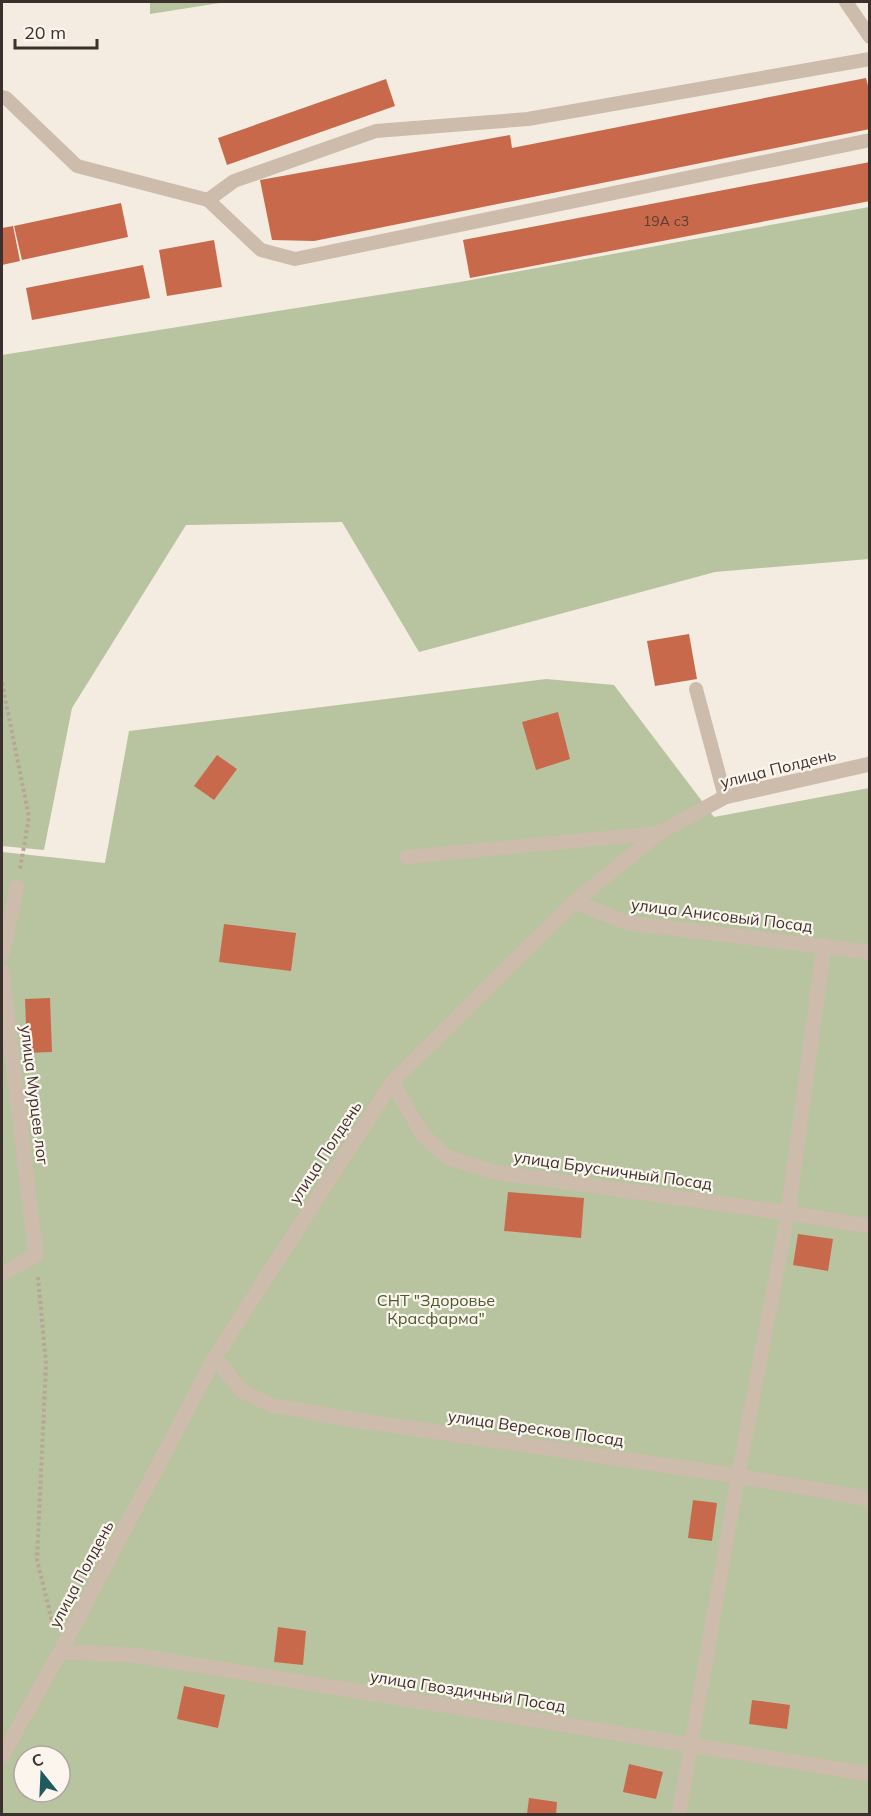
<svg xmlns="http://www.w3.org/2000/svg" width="871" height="1816" font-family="Mulish,sans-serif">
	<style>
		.green { fill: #b8c4a0; fill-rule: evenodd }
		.building { fill: #c8694b }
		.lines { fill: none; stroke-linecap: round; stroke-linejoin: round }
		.path { stroke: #b9a596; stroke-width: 4; stroke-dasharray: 3 3; stroke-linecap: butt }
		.service { stroke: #cdbbac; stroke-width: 14 }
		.minor { stroke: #cdbbac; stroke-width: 15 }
		.labels { text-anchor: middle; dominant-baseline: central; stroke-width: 4.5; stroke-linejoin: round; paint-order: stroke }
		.number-label { font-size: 14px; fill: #5e3e33 }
		.street-label { font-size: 16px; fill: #3b302b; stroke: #fbf5ee }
		.park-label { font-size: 16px; fill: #4a5a2e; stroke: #fbf5ee }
	</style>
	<rect width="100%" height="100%" fill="#f4ebe1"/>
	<!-- green -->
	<g class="green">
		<path d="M150,2H226L150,14Z"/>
		<path d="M869,207V559L715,572L419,652L342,522L186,525L72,708L44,850L2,846V355L460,282Z"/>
		<path d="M546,679L614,685L714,817L869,788V1814H2V852L105,863L129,731ZM24,1756H60V1792H24Z"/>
	</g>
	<!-- building -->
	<g class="building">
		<path d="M866,78L870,93V129L314,241L272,240L260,180L510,135L512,148Z"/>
		<path d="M386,79L395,106L227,165L218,138Z"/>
		<path d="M870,162V201L470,278L463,240Z"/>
		<path d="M121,203L128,237L22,260L14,226Z"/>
		<path d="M13,226L20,261L2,265V228Z"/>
		<path d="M214,240L222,287L167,296L159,250Z"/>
		<path d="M143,265L150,298L32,320L26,288Z"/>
		<path d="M689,634L697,679L655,686L647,641Z"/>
		<path d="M558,712L570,759L536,770L522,722Z"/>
		<path d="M217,755L237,769L214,800L194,786Z"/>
		<path d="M224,924L296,933L291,971L219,962Z"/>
		<path d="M50,998L52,1052L27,1053L25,999Z"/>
		<path d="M508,1192L584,1198L581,1238L504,1231Z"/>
		<path d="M798,1234L833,1239L828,1271L793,1265Z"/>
		<path d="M693,1500L717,1503L712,1541L688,1538Z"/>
		<path d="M278,1627L306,1631L303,1665L274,1662Z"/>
		<path d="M184,1686L225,1695L218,1728L177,1719Z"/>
		<path d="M752,1700L790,1705L787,1729L749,1724Z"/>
		<path d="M629,1764L663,1772L656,1799L623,1792Z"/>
		<path d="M529,1798L557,1802L556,1814H527Z"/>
	</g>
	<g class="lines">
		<!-- path -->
		<g class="path">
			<path d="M2,683L29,817L20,869"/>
			<path d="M38,1277L46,1364L37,1560L52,1621"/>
		</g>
		<!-- service -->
		<g class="service">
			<path d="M846,2L870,37"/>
			<path d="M2,97L6,98L77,166L208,200L261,250L295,259L870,140"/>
			<path d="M208,200L234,181L376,131L528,119L870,59"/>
			<path d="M696,689L725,797"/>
			<path d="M406,857L659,833"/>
			<path d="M679,1814L738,1476L788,1213"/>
		</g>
		<!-- minor -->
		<g class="minor">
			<path d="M574,902L628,923L870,952"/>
			<path d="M2,955L17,887"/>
			<path d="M2,971L36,1255L2,1274"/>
			<path d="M392,1082L423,1135L447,1157L494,1172L788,1213L870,1226"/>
			<path d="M788,1213L824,945"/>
			<path d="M215,1357L242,1391L271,1405L355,1420L738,1476L870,1499"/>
			<path d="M60,1652L134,1655L870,1774"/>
			<path d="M2,1756L60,1652L215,1357L392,1082L574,902L659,833L725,797L870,764"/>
		</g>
	</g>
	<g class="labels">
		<!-- number labels -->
		<g class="number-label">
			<text x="666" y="221">19А с3</text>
		</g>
		<!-- street labels -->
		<g class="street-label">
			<text transform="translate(778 768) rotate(-14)">улица Полдень</text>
			<text transform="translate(722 915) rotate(7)">улица Анисовый Посад</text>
			<text transform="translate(35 1095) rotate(83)">улица Мурцев лог</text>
			<text transform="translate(325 1152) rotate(-57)">улица Полдень</text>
			<text transform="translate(613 1170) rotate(8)">улица Брусничный Посад</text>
			<text transform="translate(536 1428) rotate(8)">улица Вересков Посад</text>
			<text transform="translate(81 1574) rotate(-62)">улица Полдень</text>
			<text transform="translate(468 1691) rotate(9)">улица Гвоздичный Посад</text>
		</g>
		<!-- park labels -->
		<g class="park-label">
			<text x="436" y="1300">СНТ "Здоровье<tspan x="436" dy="18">Красфарма"</tspan></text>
		</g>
	</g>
	<!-- border -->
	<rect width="871" height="1816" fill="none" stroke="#3b302b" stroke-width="6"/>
	<!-- north arrow -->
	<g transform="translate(42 1774) rotate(342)"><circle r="28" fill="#fbf5ee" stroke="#aea6a0" stroke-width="1.5"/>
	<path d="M0-4.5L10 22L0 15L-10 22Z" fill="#1f5a5e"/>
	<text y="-9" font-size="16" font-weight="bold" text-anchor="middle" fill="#3b302b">С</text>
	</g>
	<!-- scale -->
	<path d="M15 39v9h82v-9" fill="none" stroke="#3b302b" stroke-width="3"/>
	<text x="24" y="39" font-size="18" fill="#3b302b" stroke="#fbf5ee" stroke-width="4.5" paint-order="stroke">20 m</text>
</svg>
